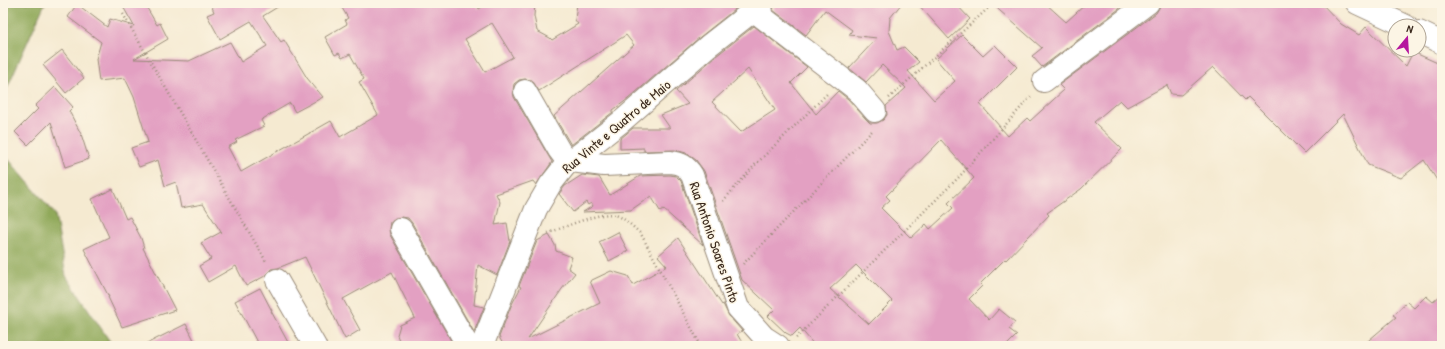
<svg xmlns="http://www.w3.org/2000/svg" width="1445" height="349" font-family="'Patrick Hand',sans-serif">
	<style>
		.forest { fill: #90a95a; stroke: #666a3c }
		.building { fill: #e3a0c2; fill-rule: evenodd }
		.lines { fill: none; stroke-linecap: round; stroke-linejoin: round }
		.minor-casing { stroke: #988a78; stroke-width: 24 }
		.major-casing { stroke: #988a78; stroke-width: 24 }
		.path { stroke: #988a78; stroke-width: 2.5; stroke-dasharray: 1 3; stroke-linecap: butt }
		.minor { stroke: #fff; stroke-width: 22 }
		.major { stroke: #fff; stroke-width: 22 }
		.labels { text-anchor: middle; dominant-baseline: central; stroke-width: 3; stroke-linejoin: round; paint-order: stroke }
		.street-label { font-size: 14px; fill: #3b2a1e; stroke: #fcf5e5 }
	</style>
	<rect width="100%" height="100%" fill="#fcf5e5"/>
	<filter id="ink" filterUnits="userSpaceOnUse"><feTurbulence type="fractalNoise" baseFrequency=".025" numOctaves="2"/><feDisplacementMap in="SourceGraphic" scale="8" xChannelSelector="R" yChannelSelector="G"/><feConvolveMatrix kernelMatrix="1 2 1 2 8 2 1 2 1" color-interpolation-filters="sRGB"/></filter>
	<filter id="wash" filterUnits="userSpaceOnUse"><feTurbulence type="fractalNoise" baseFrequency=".012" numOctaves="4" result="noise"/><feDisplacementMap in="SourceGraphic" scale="16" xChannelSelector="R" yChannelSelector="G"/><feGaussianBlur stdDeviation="0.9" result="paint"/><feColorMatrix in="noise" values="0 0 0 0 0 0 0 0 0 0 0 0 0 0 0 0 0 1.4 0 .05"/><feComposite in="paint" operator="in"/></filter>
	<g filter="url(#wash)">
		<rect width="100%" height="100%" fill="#f5ead1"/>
		<!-- forest -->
		<g class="forest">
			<path d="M3,3H45L3,97Z"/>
			<path d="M3,153L55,214L66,276L113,346H3Z"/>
		</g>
		<g id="blocks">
			<!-- building -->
			<g class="building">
				<path d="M121,3H144L157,25L160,23L168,39L134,59L189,61L230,42L241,62L267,46L251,21L220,39L207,15L214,12L212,7L220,3H284L263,16L281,42L284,40L307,78L323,97L295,112L290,103L261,120L264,126L235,140L237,142L228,147L241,172L331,121L340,137L378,115L359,82L364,79L350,54L342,58L339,53L335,55L325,37L347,24L345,20L348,18L339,3H476L479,9L489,3H535L534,16L537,31L550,38L552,40L578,24L575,20L577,3H653L664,7L667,3H736L739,6L700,37L628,99L613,110V112L571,145L554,116L634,45L626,35L539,91L532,80L525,79L519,80L514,84L513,91L514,97L552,162L536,185L533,181L496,194L500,202L495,225L507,223L510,241L497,275L478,265L474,305L484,307L474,332L412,223L408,218L401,217L395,218L390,222L389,229L390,235L454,346H401L397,335L400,325L415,318L392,272L343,299L360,330L345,339L305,257L278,268L271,269L265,276L246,286L236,266L208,282L199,266L211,259L201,243L221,232L203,204L181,208L176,182L165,186L158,160L139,167L131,148L148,142L134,97L125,78L99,81L96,59L101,42L68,17L77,4L107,27L110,19L134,26ZM492,23L513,57L485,72L465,39Z"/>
				<path d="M775,3H902L890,18L889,31L897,50L904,47L919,62L908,71L934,100L955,81L936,59L962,35L983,56L995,45L1017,67L980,104L1008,136L1027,118L1030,121L1064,90L1059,85L1156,13L1159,8L1160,3H1321L1341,24L1359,35L1366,27L1406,66L1413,52L1442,65V188L1424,160L1401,178L1368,165L1343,114L1304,153L1248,97L1245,100L1213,67L1181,95L1171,94L1167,85L1127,107L1120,100L1094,122L1122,149L1081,189L1047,213L1049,215L1006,260L1005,259L980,284L982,286L969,299L989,320L999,309L1015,322L1009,329L1017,335L1006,346H815L800,328L792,336L786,333L768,316L774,310L742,280L704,171L696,160L686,153L675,150L644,151V148L620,149V139L633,128H670L661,115L688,104L676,91L716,56L754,26L807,67L791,83L816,114L838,91L848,99L866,119L870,123H877L883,120L887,115L886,106L906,88L882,65L866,82L849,68L877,38L849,35L852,30L825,10L806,35L773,10ZM748,69L775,110L741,132L712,102ZM941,140L974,178L948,203L953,208L930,229L926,224L911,238L881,208L890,200L886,196ZM856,265L892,301L869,324L830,289Z"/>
				<path d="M917,3H955L970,19L949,39Z"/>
				<path d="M991,3H1045L1066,22L1087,3H1127L1042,67L1032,56L1042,48Z"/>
				<path d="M62,50L84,78L66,93L43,65Z"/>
				<path d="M55,87L73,107L69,111L81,134L89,159L65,167L51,122L28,145L15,132L38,109L35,106Z"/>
				<path d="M582,175L599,177L610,195L640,176L670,175L676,176L681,181L703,245L663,209L660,211L651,196L631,210L583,212L593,206L591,203L588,205L586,202L573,212L559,194L565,186Z"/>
				<path d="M113,189L126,219L130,217L141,238L144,248H143L175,310L122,327L108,297H109L84,249L109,237L92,199Z"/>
				<path d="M618,232L628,251L609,261L599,242Z"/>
				<path d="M549,235L555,245L556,251L572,257L568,268L575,273L562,289L528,339L600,303L590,281L611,271L628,276L633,285L667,266L658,256L678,238L722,305L723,304L729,316L742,331L737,334L744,346H504L499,337L511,306L521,287L519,286L537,241Z"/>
				<path d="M260,288L272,311H271L290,346H259L235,301Z"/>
				<path d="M1442,294V346H1362L1396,317L1393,315L1407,302L1414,308L1426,296L1433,302Z"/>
				<path d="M186,324L197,346H142Z"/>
			</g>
		</g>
	</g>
	<g filter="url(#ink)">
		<use href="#blocks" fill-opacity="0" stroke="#988a78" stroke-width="1"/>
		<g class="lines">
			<!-- minor casing -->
			<g class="minor-casing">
				<g id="minor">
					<path d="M753,10L857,90L875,111"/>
					<path d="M1044,81L1148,3"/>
					<path d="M525,91L559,150L568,162"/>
					<path d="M571,161L604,165L670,162C681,163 686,166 692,175L738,308L764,337L778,346"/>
					<path d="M401,229L468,346"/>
					<path d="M277,280L315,346"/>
					<path d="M482,346L536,209L550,185L568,162L571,161L622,121L708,46L763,3"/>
				</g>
			</g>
			<!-- major casing -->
			<g class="major-casing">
				<g id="major">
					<path d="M1357,3L1406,26"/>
					<path d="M1419,32L1442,43"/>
				</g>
			</g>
			<!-- path -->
			<g class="path">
				<path d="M123,14L267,263"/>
				<path d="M889,98L994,3"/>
				<path d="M723,201L755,165L828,93"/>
				<path d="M548,233C563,228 603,210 616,215C626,219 633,227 641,234L701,346"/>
				<path d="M743,264L872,131"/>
				<path d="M796,338L959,177L1032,95"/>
			</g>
			<!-- minor -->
			<use href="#minor" class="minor"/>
			<!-- major -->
			<use href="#major" class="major"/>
		</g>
	</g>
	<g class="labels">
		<!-- street labels -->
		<g class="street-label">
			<text transform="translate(616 126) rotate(-40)">Rua Vinte e Quatro de Maio</text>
			<text transform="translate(715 242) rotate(71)">Rua Antonio Soares Pinto</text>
		</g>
	</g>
	<!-- margin -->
	<rect width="1445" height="349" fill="none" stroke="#fcf5e5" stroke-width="16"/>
	<!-- north arrow -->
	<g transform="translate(1407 38) rotate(18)"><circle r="19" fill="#fcf5e5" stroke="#afa495"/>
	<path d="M0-3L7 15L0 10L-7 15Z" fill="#b5179e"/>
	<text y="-6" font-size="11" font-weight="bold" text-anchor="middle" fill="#3b2a1e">N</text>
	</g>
</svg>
